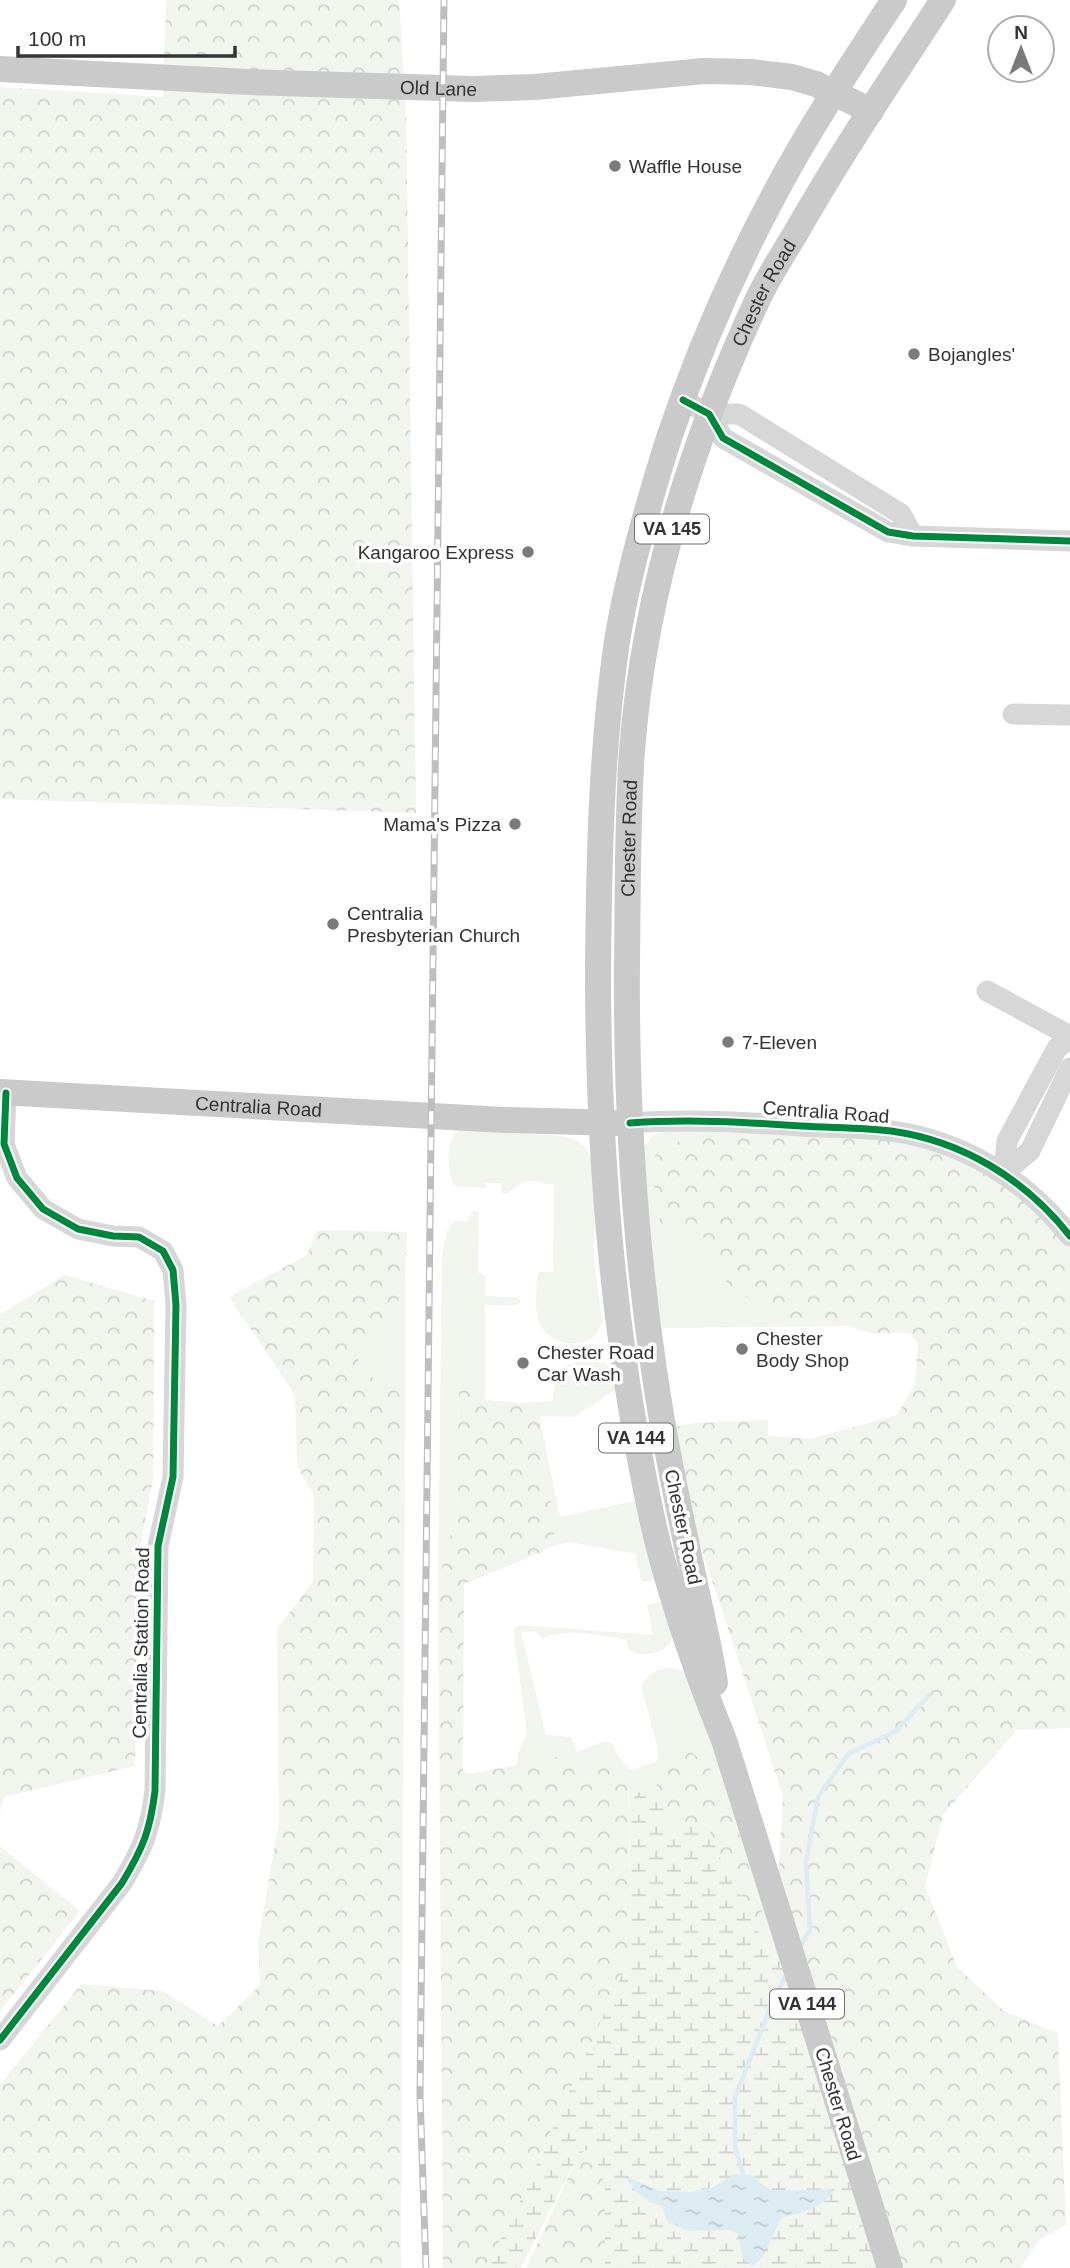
<svg xmlns="http://www.w3.org/2000/svg" width="1070" height="2268" font-family="Helvetica,sans-serif">
	<style>
		.green { fill: #f1f5ed }
		.forest { fill: url(#forest-crowns) }
		.wetland { fill: url(#wetland-marsh) }
		.water { fill: url(#water-ripples) }
		.lines { fill: none; stroke-linecap: round; stroke-linejoin: round }
		.stream { stroke: #ddebf3; stroke-width: 4.5 }
		.minor { stroke: #d7d7d7; stroke-width: 21 }
		.major { stroke: #cacaca; stroke-width: 26 }
		.rail-casing { stroke: #bebebe; stroke-width: 7 }
		.rail { stroke: #fff; stroke-width: 4.5; stroke-dasharray: 13; stroke-linecap: butt }
		.cycleway-casing { stroke: #fff; stroke-width: 11 }
		.cycleway { stroke: #00873e; stroke-width: 7 }
		.poi-dot { fill: #7a7a7a; stroke: #fff; stroke-width: 2.5 }
		.labels { text-anchor: middle; dominant-baseline: central; stroke-width: 7; stroke-linejoin: round; paint-order: stroke }
		.shield { fill: #fff; stroke: #707070; stroke-width: 2 }
		.shield-label { font-size: 18px; font-weight: bold; fill: #333 }
		.street-label { font-size: 19px; fill: #333; stroke: #fff }
		.poi-label { font-size: 19px; fill: #333; stroke: #fff; text-anchor: start }
	</style>
	<defs>
		<pattern id="forest-crowns" width="20" height="18" patternUnits="userSpaceOnUse" patternTransform="scale(1.75)"><rect width="20" height="18" fill="#f1f5ed"/><path d="M2 6a3 3 0 1 1 6 0M12 15a3 3 0 1 1 6 0" fill="none" stroke="#cfd2cc"/></pattern>
		<pattern id="wetland-marsh" width="20" height="14" patternUnits="userSpaceOnUse" patternTransform="scale(1.75)"><rect width="20" height="14" fill="#f1f5ed"/><path d="M1 5h8M5 5V1M11 12h8M15 12V8" fill="none" stroke="#cfd2cc"/></pattern>
		<pattern id="water-ripples" width="26" height="14" patternUnits="userSpaceOnUse" patternTransform="scale(1.75)"><rect width="26" height="14" fill="#ddebf3"/><path d="M2 4q2-2 4 0t4 0M15 11q2-2 4 0t4 0" fill="none" stroke="#becad1"/></pattern>
	</defs>
	<rect width="100%" height="100%" fill="#fff"/>
	<!-- green -->
	<g class="green">
		<path d="M459,1130L562,1136C614,1145 592,1215 594,1252C595,1274 599,1295 602,1317C602,1350 555,1351 541,1326C533,1312 537,1291 537,1276L540,1272H553L554,1184H543L540,1181H525L506,1194H502L501,1183H486V1188L454,1186C447,1172 445,1140 459,1130Z"/>
		<path d="M665,1131H701L656,1152L717,1241L727,1286L781,1317L849,1326L657,1328L643,1148L652,1136Z"/>
		<path d="M472,1211L479,1212L478,1272L485,1276V1296L518,1297L521,1301L518,1305H485V1396L462,1386L459,1391L456,1516L438,1583L442,1255L447,1230L454,1221H467Z"/>
		<path d="M405,1285V1408L396,1387L360,1372L357,1345L392,1314Z"/>
		<path d="M593,1359C612,1361 614,1372 617,1389L574,1417L540,1416L523,1403L553,1401C554,1367 561,1364 593,1359Z"/>
		<path d="M542,1429L560,1517L639,1500L657,1580L642,1582L635,1554L570,1542L546,1548L554,1537L539,1446Z"/>
		<path d="M667,1601L673,1629L671,1643C660,1654 643,1658 629,1650L626,1640C603,1635 564,1627 542,1639L535,1631L521,1632L546,1735L571,1737L577,1752C629,1730 600,1747 632,1770L655,1762L658,1757L657,1747L641,1686C653,1665 677,1662 693,1679L784,1961L767,1951L759,1933H764L766,1926L737,1826L657,1771V1788L639,1792L629,1803L628,1775L559,1757L517,1765L518,1753L527,1733L513,1629L519,1625L653,1635L647,1605Z"/>
	</g>
	<!-- forest -->
	<g class="forest">
		<path d="M166,0H399L406,107L416,813L0,799V87L163,97Z"/>
		<path d="M701,1131L838,1132L942,1149L991,1171L1063,1239L1070,1248V1728L1017,1730L943,1815L925,1886L957,1967L1004,2011L1058,2033L1066,2225L1040,2240L1020,2268H897L778,1883L783,1796L685,1498L673,1427L695,1423L768,1420V1436L810,1439L897,1415L915,1384L918,1344L910,1333H870L849,1326L781,1317L727,1286L717,1241L661,1227L652,1172L656,1152Z"/>
		<path d="M317,1230L407,1232L405,1285L392,1314L357,1345L360,1372L396,1387L405,1408L401,2268H0V2085L81,1984L163,1991L218,2026L260,1985L258,1942L279,1822L277,1629L313,1581L314,1496L297,1466L295,1395L229,1297L307,1255Z"/>
		<path d="M65,1275L154,1301L153,1480L141,1542L135,1766L4,1797L0,1811V1314Z"/>
		<path d="M462,1386L485,1396V1400L523,1403L540,1416L542,1429L539,1446L555,1523L554,1537L544,1551L464,1584L463,1771L468,1774L559,1757L619,1765L628,1775L631,1933L628,1961L514,2214L485,2268H443L438,1583L456,1516L459,1391Z"/>
		<path d="M690,1751L709,1767L737,1826L766,1926L764,1933H759L744,1898L729,1880L707,1825L693,1823L675,1829L667,1824L664,1811L665,1796L657,1788V1771L663,1760Z"/>
		<path d="M0,1846L80,1911L0,2011Z"/>
		<path d="M592,2147L605,2186V2268H526L579,2154Z"/>
	</g>
	<!-- wetland -->
	<path class="wetland" d="M657,1788L665,1796L664,1811L667,1824L675,1829L693,1823L707,1825L729,1880L744,1898L767,1951L784,1961L879,2268H605V2186L592,2147L579,2154L521,2268H485L514,2214L628,1961L631,1933L629,1803L639,1792Z"/>
	<!-- water -->
	<path class="water" d="M735,2174L751,2175L772,2191L835,2189C825,2207 800,2213 782,2218C771,2234 770,2256 752,2266L743,2259L738,2234L730,2230L688,2231L667,2221L662,2206C645,2201 633,2192 626,2176L658,2191L690,2192L714,2187Z"/>
	<g class="lines">
		<!-- stream -->
		<g class="stream">
			<path d="M801,1946L810,1930L806,1862L818,1797L848,1754L896,1731L929,1695"/>
			<path d="M743,2174L735,2147V2097L775,1996L786,1975"/>
		</g>
		<!-- minor -->
		<g class="minor">
			<path d="M683,400L709,414L723,438L888,532L913,536L1070,541"/>
			<path d="M709,414H739L901,514L913,536"/>
			<path d="M1013,714L1070,715"/>
			<path d="M987,991L1070,1036"/>
			<path d="M630,1123C687,1119 744,1122 801,1126C830,1128 861,1127 891,1131C963,1141 1025,1179 1070,1236"/>
			<path d="M1004,1173L1007,1141L1057,1048L1070,1039"/>
			<path d="M1004,1173L1030,1151L1070,1068"/>
			<path d="M0,2040L122,1883C143,1848 150,1831 155,1791L158,1546L173,1477L176,1305L173,1270L163,1251L139,1237L113,1236L78,1229L43,1209L17,1178L4,1144L6,1093"/>
		</g>
		<!-- major -->
		<g class="major">
			<path id="s1" d="M0,69L248,82L473,89L535,87L704,71L751,72L792,77L816,84L871,111"/>
			<path id="s2" d="M0,1092L504,1120L618,1123"/>
			<path id="s3" d="M715,1683C710,1648 701,1614 694,1579C679,1510 664,1440 654,1370C634,1236 626,1100 627,964C628,893 627,822 632,751C644,595 691,443 757,301C769,275 786,250 801,224C845,147 895,74 943,0"/>
			<path d="M890,2268L724,1740C700,1681 679,1621 662,1559C650,1515 642,1470 634,1425C608,1275 598,1122 598,970C599,860 601,750 617,641C628,573 648,504 669,438C697,354 733,272 774,195C810,127 852,64 894,0"/>
		</g>
		<!-- rail casing -->
		<g class="rail-casing">
			<path id="rail" d="M426,2268L420,2095L444,0"/>
		</g>
		<!-- rail -->
		<use href="#rail" class="rail"/>
		<!-- cycleway casing -->
		<g class="cycleway-casing">
			<g id="cycleway">
				<path d="M683,400L709,414L723,438L888,532L913,536L1070,541"/>
				<path d="M630,1123C687,1119 744,1122 801,1126C830,1128 861,1127 891,1131C963,1141 1025,1179 1070,1236"/>
				<path d="M0,2040L122,1883C143,1848 150,1831 155,1791L158,1546L173,1477L176,1305L173,1270L163,1251L139,1237L113,1236L78,1229L43,1209L17,1178L4,1144L6,1093"/>
			</g>
		</g>
		<!-- cycleway -->
		<use href="#cycleway" class="cycleway"/>
	</g>
	<!-- markers -->
	<g class="poi-dot">
		<circle cx="615" cy="166" r="7"/>
		<circle cx="914" cy="354" r="7"/>
		<circle cx="528" cy="552" r="7"/>
		<circle cx="515" cy="824" r="7"/>
		<circle cx="333" cy="924" r="7"/>
		<circle cx="728" cy="1042" r="7"/>
		<circle cx="742" cy="1349" r="7"/>
		<circle cx="523" cy="1363" r="7"/>
	</g>
	<g class="labels">
		<!-- shield labels -->
		<g class="shield">
			<rect x="635" y="514.5" width="74" height="29" rx="5"/>
			<rect x="599" y="1423.5" width="74" height="29" rx="5"/>
			<rect x="770" y="1989.5" width="74" height="29" rx="5"/>
		</g>
		<g class="shield-label">
			<text x="672" y="529">VA 145</text>
			<text x="636" y="1438">VA 144</text>
			<text x="807" y="2004">VA 144</text>
		</g>
		<!-- street labels -->
		<g class="street-label">
			<text stroke="none"><textPath href="#s1" startOffset="439">Old Lane</textPath></text>
			<text stroke="none"><textPath href="#s3" startOffset="1419">Chester Road</textPath></text>
			<text stroke="none"><textPath href="#s3" startOffset="852">Chester Road</textPath></text>
			<text stroke="none"><textPath href="#s2" startOffset="259">Centralia Road</textPath></text>
			<text transform="translate(826 1112) rotate(4)">Centralia Road</text>
			<text transform="translate(683 1527) rotate(78)">Chester Road</text>
			<text transform="translate(141 1643) rotate(-89)">Centralia Station Road</text>
			<text transform="translate(838 2104) rotate(73)">Chester Road</text>
		</g>
		<!-- poi labels -->
		<g class="poi-label">
			<text x="629" y="166">Waffle House</text>
			<text x="928" y="354">Bojangles'</text>
			<text x="514" y="552" text-anchor="end">Kangaroo Express</text>
			<text x="501" y="824" text-anchor="end">Mama's Pizza</text>
			<text x="347" y="913">Centralia<tspan x="347" dy="22">Presbyterian Church</tspan></text>
			<text x="742" y="1042">7-Eleven</text>
			<text x="756" y="1338">Chester<tspan x="756" dy="22">Body Shop</tspan></text>
			<text x="537" y="1352">Chester Road<tspan x="537" dy="22">Car Wash</tspan></text>
		</g>
	</g>
	<!-- north arrow -->
	<g transform="translate(1021 49)"><circle r="33" fill="#ffffff" stroke="#adadad" stroke-width="2"/>
	<path d="M0-5L12 26L0 18L-12 26Z" fill="#7a7a7a"/>
	<text y="-10" font-size="19" font-weight="bold" text-anchor="middle" fill="#333333">N</text>
	</g>
	<!-- scale -->
	<path d="M18 46v10h217v-10" fill="none" stroke="#333333" stroke-width="3.5"/>
	<text x="28" y="46" font-size="21" fill="#333333" stroke="#ffffff" stroke-width="5" paint-order="stroke">100 m</text>
</svg>
